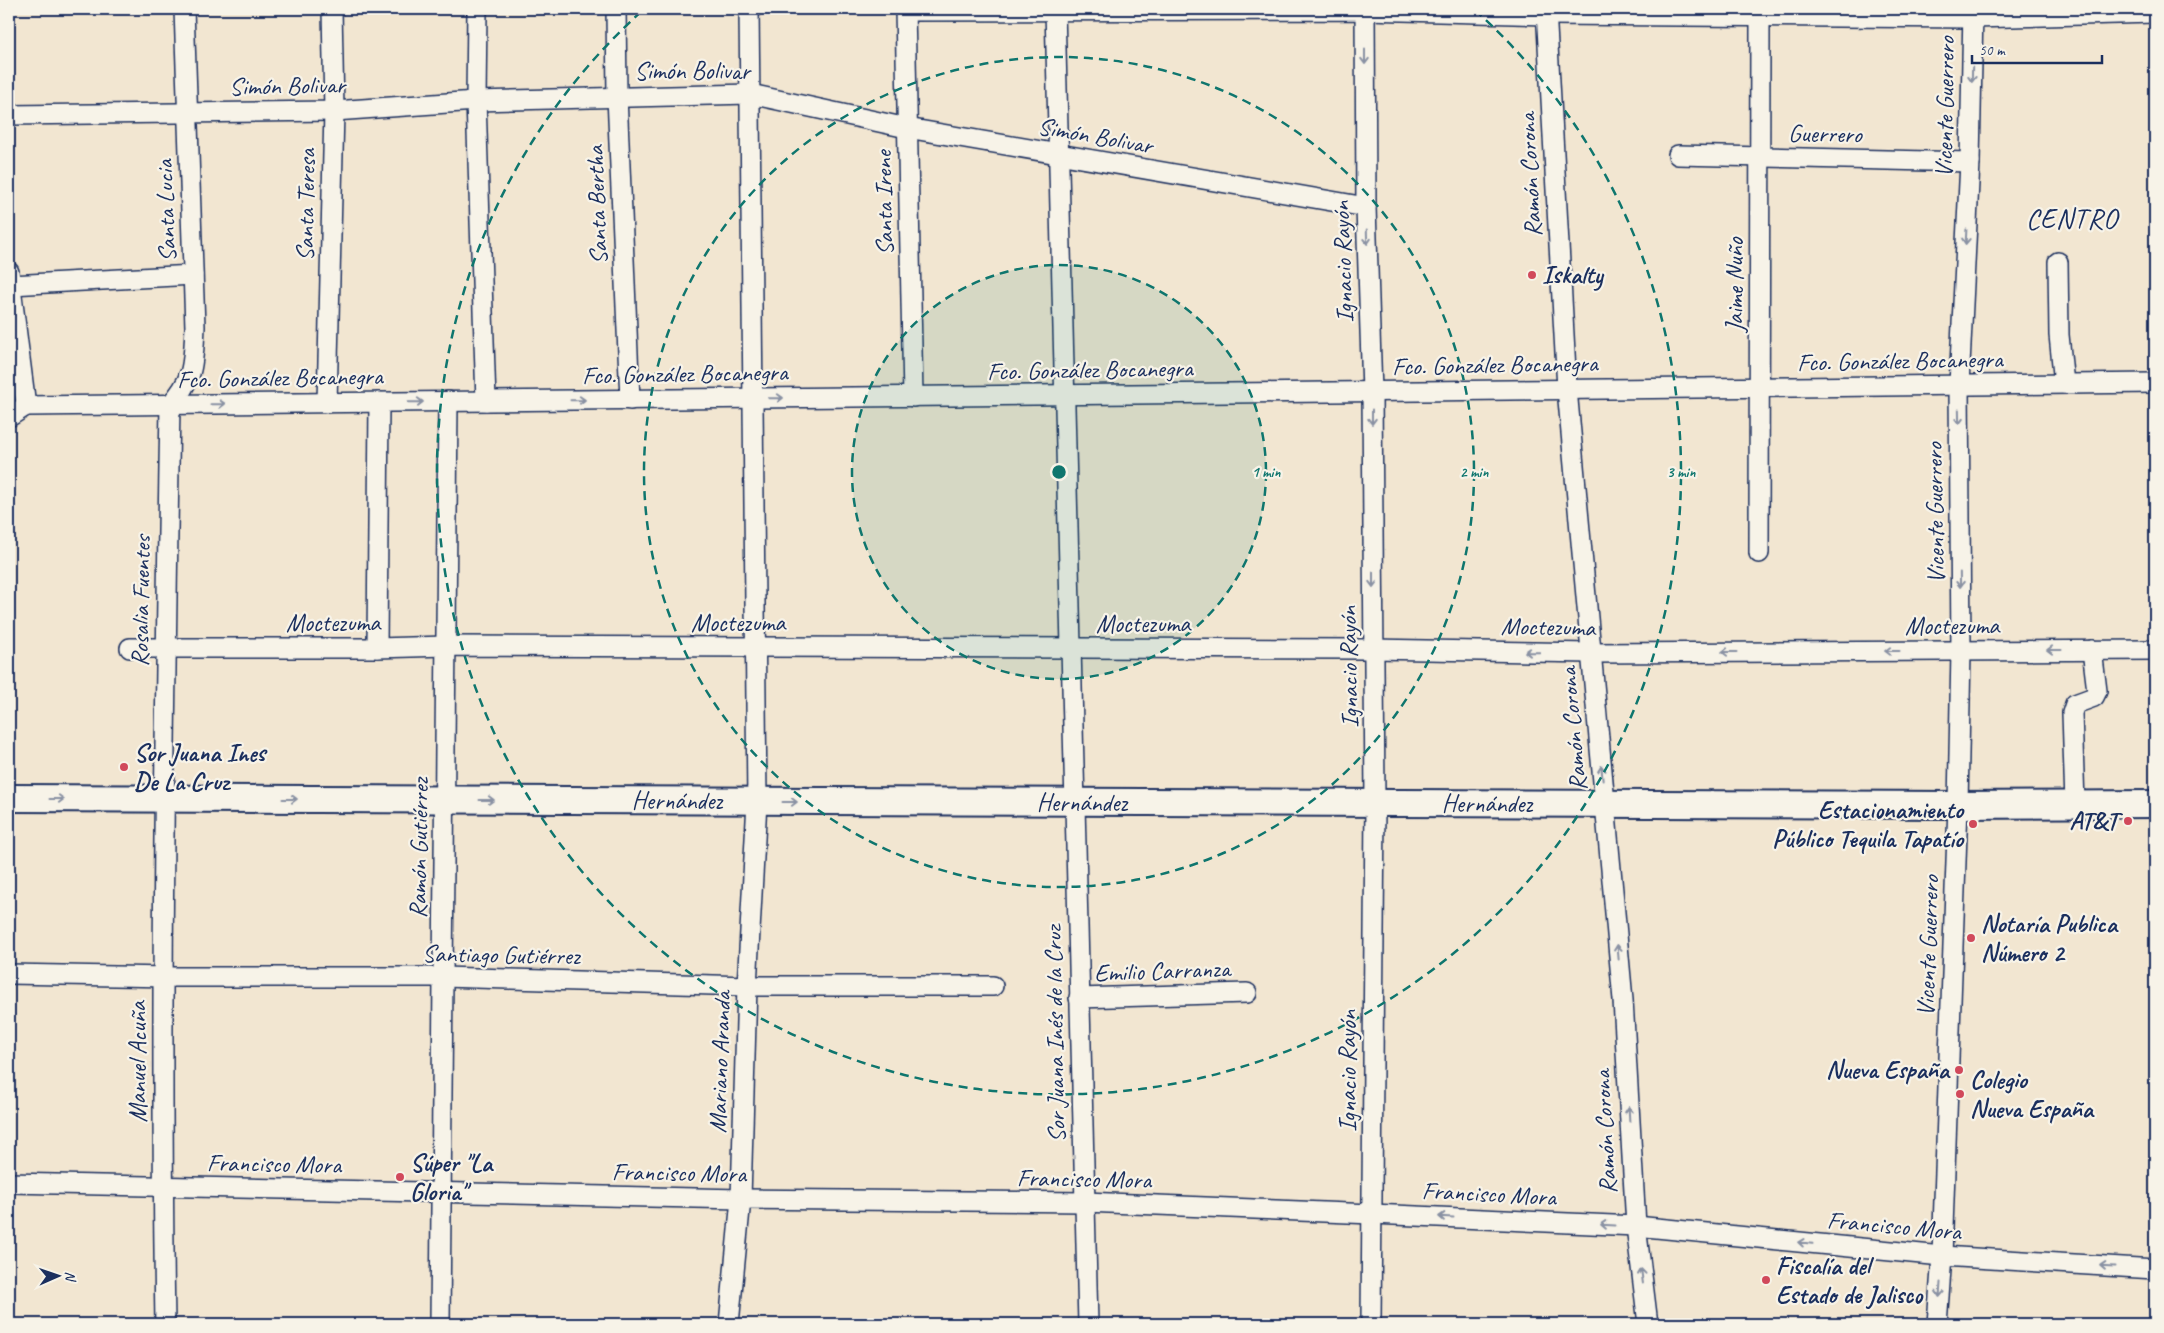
<svg xmlns="http://www.w3.org/2000/svg" width="2164" height="1333" font-family="Caveat,sans-serif">
	<style>
		.lines { fill: none; stroke-linecap: round; stroke-linejoin: round }
		.street-casing { stroke: #1b2f5e; stroke-width: 22 }
		.secondary-casing { stroke: #1b2f5e; stroke-width: 30 }
		.street { stroke: #f7f3e8; stroke-width: 19 }
		.secondary { stroke: #f7f3e8; stroke-width: 26 }
		.oneway { stroke: #8991a3 }
		.ring { fill: none; stroke: #0f766e; stroke-width: 2.5; stroke-dasharray: 9 6 }
		.poi-dot { fill: #d1495b; stroke: #f7f3e8; stroke-width: 2 }
		.labels { text-anchor: middle; dominant-baseline: central; stroke-width: 4.5; stroke-linejoin: round; paint-order: stroke }
		.street-label { font-size: 25px; fill: #1b2f5e; stroke: #f7f3e8 }
		.poi-label { font-size: 25px; font-weight: bold; fill: #1b2f5e; stroke: #f7f3e8; text-anchor: start }
		.quarter-label { font-size: 28px; letter-spacing: 1px; fill: #1b2f5e; stroke: #f7f3e8 }
		.centre { fill: #0f766e; stroke: #f7f3e8; stroke-width: 2.5 }
		.ring-label { font-size: 15px; text-anchor: middle; font-weight: bold; fill: #0f766e; stroke: #f7f3e8; stroke-width: 4.5; stroke-linejoin: round; paint-order: stroke }
	</style>
	<rect width="100%" height="100%" fill="#f2e6d1"/>
	<filter id="ink" filterUnits="userSpaceOnUse"><feTurbulence type="fractalNoise" baseFrequency=".02" numOctaves="2"/><feDisplacementMap in="SourceGraphic" scale="10" xChannelSelector="R" yChannelSelector="G"/><feConvolveMatrix kernelMatrix="1 2 1 2 8 2 1 2 1" color-interpolation-filters="sRGB"/></filter>
	<g filter="url(#ink)">
		<g class="lines">
			<!-- street casing -->
			<g class="street-casing">
				<g id="street">
					<path d="M477,9L476,101L486,401"/>
					<path d="M616,9L617,96L630,400"/>
					<path d="M905,9L913,397"/>
					<path d="M1055,9L1088,1324"/>
					<path d="M1365,9L1366,207L1372,392L1375,803L1371,1324"/>
					<path d="M1546,9L1567,389L1623,1000L1636,1226L1648,1324"/>
					<path d="M905,11L1365,10L1546,15L1973,18L2155,13"/>
					<path d="M9,115L334,111L476,101L750,94L907,128L1366,207"/>
					<path d="M1678,155L1970,162"/>
					<path d="M2058,262L2059,335L2064,384"/>
					<path d="M9,272L26,406"/>
					<path d="M11,285L193,275"/>
					<path d="M327,403L334,111L332,9"/>
					<path d="M170,405C195,377 193,364 195,327L184,9"/>
					<path d="M26,406L2155,383"/>
					<path d="M9,417L26,406"/>
					<path d="M1759,553L1760,17"/>
					<path d="M130,648H377L446,646L1373,649L1591,653L2155,650"/>
					<path d="M377,648L379,402"/>
					<path d="M2075,804L2072,713L2075,704L2094,697L2097,691L2092,650"/>
					<path d="M9,974L169,977H443L747,986H993"/>
					<path d="M1079,998L1247,993"/>
					<path d="M9,1183L741,1199L1085,1202L1372,1214L1636,1226L1942,1256L2155,1269"/>
					<path d="M165,1324C160,1018 165,711 170,405"/>
					<path d="M440,1324L448,401"/>
					<path d="M729,1324L741,1199L747,986L757,802L749,9"/>
					<path d="M1937,1324L1942,1256L1958,805L1961,651L1959,385L1970,162L1973,9"/>
				</g>
			</g>
			<!-- secondary casing -->
			<g class="secondary-casing">
				<path id="secondary" d="M9,798L1958,805L2155,804"/>
			</g>
			<!-- street -->
			<use href="#street" class="street"/>
			<!-- secondary -->
			<use href="#secondary" class="secondary"/>
		</g>
		<!-- one-way arrows -->
		<defs><path id="oneway-shaft" d="M-6 0H5M1.5-3L5.5 0L1.5 3" fill="none" stroke-width="1.6" stroke-linecap="round" stroke-linejoin="round" transform="scale(1.25)"/></defs>
		<g class="oneway">
			<use href="#oneway-shaft" transform="translate(1365 57) rotate(90)"/>
			<use href="#oneway-shaft" transform="translate(1972 75) rotate(91)"/>
			<use href="#oneway-shaft" transform="translate(1367 237) rotate(88)"/>
			<use href="#oneway-shaft" transform="translate(1966 237) rotate(93)"/>
			<use href="#oneway-shaft" transform="translate(776 398) rotate(-1)"/>
			<use href="#oneway-shaft" transform="translate(578 400) rotate(-1)"/>
			<use href="#oneway-shaft" transform="translate(416 402) rotate(-1)"/>
			<use href="#oneway-shaft" transform="translate(218 404) rotate(-1)"/>
			<use href="#oneway-shaft" transform="translate(1372 417) rotate(90)"/>
			<use href="#oneway-shaft" transform="translate(1959 417) rotate(89)"/>
			<use href="#oneway-shaft" transform="translate(1373 580) rotate(90)"/>
			<use href="#oneway-shaft" transform="translate(1960 580) rotate(89)"/>
			<use href="#oneway-shaft" transform="translate(2054 650) rotate(180)"/>
			<use href="#oneway-shaft" transform="translate(1892 651) rotate(180)"/>
			<use href="#oneway-shaft" transform="translate(1532 652) rotate(-179)"/>
			<use href="#oneway-shaft" transform="translate(1729 652) rotate(180)"/>
			<use href="#oneway-shaft" transform="translate(1602 773) rotate(-95)"/>
			<use href="#oneway-shaft" transform="translate(57 799)"/>
			<use href="#oneway-shaft" transform="translate(290 799)"/>
			<use href="#oneway-shaft" transform="translate(487 800)"/>
			<use href="#oneway-shaft" transform="translate(790 802)"/>
			<use href="#oneway-shaft" transform="translate(1618 952) rotate(-95)"/>
			<use href="#oneway-shaft" transform="translate(1629 1114) rotate(-93)"/>
			<use href="#oneway-shaft" transform="translate(1446 1217) rotate(-177)"/>
			<use href="#oneway-shaft" transform="translate(1608 1225) rotate(-177)"/>
			<use href="#oneway-shaft" transform="translate(1805 1243) rotate(-174)"/>
			<use href="#oneway-shaft" transform="translate(2107 1266) rotate(-177)"/>
			<use href="#oneway-shaft" transform="translate(1642 1276) rotate(-97)"/>
			<use href="#oneway-shaft" transform="translate(1940 1290) rotate(94)"/>
		</g>
	</g>
	<!-- distance rings -->
	<circle cx="1059" cy="472" r="207" fill="#0f766e" fill-opacity=".12"/>
	<g class="ring">
		<circle cx="1059" cy="472" r="207"/>
		<circle cx="1059" cy="472" r="415"/>
		<path d="M1475 10A622 622 0 1 1 643 10"/>
	</g>
	<!-- markers -->
	<g class="poi-dot">
		<circle cx="1532" cy="275" r="5"/>
		<circle cx="124" cy="767" r="5"/>
		<circle cx="2128" cy="821" r="5"/>
		<circle cx="1973" cy="824" r="5"/>
		<circle cx="1971" cy="938" r="5"/>
		<circle cx="1959" cy="1070" r="5"/>
		<circle cx="1960" cy="1094" r="5"/>
		<circle cx="400" cy="1177" r="5"/>
		<circle cx="1766" cy="1280" r="5"/>
	</g>
	<g class="labels">
		<!-- street labels -->
		<g class="street-label">
			<text x="692" y="71">Simón Bolivar</text>
			<text transform="translate(287 86) rotate(-1)">Simón Bolivar</text>
			<text transform="translate(1945 107) rotate(-89)">Vicente Guerrero</text>
			<text transform="translate(1825 134) rotate(1)">Guerrero</text>
			<text transform="translate(1095 136) rotate(10)">Simón Bolivar</text>
			<text transform="translate(1530 175) rotate(-93)">Ramón Corona</text>
			<text transform="translate(884 203) rotate(-91)">Santa Irene</text>
			<text transform="translate(306 205) rotate(-89)">Santa Teresa</text>
			<text transform="translate(597 205) rotate(-92)">Santa Bertha</text>
			<text transform="translate(166 211) rotate(-92)">Santa Lucia</text>
			<text transform="translate(1343 262) rotate(-92)">Ignacio Rayón</text>
			<text transform="translate(1735 285) rotate(-90)">Jaime Nuño</text>
			<text transform="translate(1900 361) rotate(-1)">Fco. González Bocanegra</text>
			<text transform="translate(1495 365) rotate(-1)">Fco. González Bocanegra</text>
			<text transform="translate(1090 370) rotate(-1)">Fco. González Bocanegra</text>
			<text transform="translate(685 374) rotate(-1)">Fco. González Bocanegra</text>
			<text transform="translate(280 378) rotate(-1)">Fco. González Bocanegra</text>
			<text transform="translate(1935 513) rotate(-91)">Vicente Guerrero</text>
			<text transform="translate(141 601) rotate(-89)">Rosalia Fuentes</text>
			<text x="333" y="623">Moctezuma</text>
			<text x="738" y="623">Moctezuma</text>
			<text x="1143" y="624">Moctezuma</text>
			<text x="1952" y="626">Moctezuma</text>
			<text transform="translate(1548 627) rotate(1)">Moctezuma</text>
			<text transform="translate(1349 667) rotate(-91)">Ignacio Rayón</text>
			<text transform="translate(1573 729) rotate(-95)">Ramón Corona</text>
			<text x="677" y="801">Hernández</text>
			<text x="1082" y="803">Hernández</text>
			<text x="1487" y="804">Hernández</text>
			<text transform="translate(419 848) rotate(-89)">Ramón Gutiérrez</text>
			<text transform="translate(1928 946) rotate(-88)">Vicente Guerrero</text>
			<text transform="translate(501 955) rotate(1)">Santiago Gutiérrez</text>
			<text transform="translate(1162 971) rotate(-2)">Emilio Carranza</text>
			<text transform="translate(1055 1034) rotate(-91)">Sor Juana Inés de la Cruz</text>
			<text transform="translate(138 1062) rotate(-90)">Manuel Acuña</text>
			<text transform="translate(720 1062) rotate(-88)">Mariano Aranda</text>
			<text transform="translate(1348 1071) rotate(-90)">Ignacio Rayón</text>
			<text transform="translate(1605 1132) rotate(-93)">Ramón Corona</text>
			<text transform="translate(274 1164) rotate(1)">Francisco Mora</text>
			<text transform="translate(679 1173) rotate(1)">Francisco Mora</text>
			<text transform="translate(1084 1179) rotate(1)">Francisco Mora</text>
			<text transform="translate(1489 1194) rotate(3)">Francisco Mora</text>
			<text transform="translate(1894 1226) rotate(5)">Francisco Mora</text>
		</g>
		<!-- poi labels -->
		<g class="poi-label">
			<text x="1542" y="275">Iskalty</text>
			<text x="134" y="753">Sor Juana Ines<tspan x="134" dy="29">De La Cruz</tspan></text>
			<text x="1963" y="810" text-anchor="end">Estacionamiento<tspan x="1963" dy="29">Público Tequila Tapatío</tspan></text>
			<text x="2118" y="821" text-anchor="end">AT&amp;T</text>
			<text x="1981" y="924">Notaría Publica<tspan x="1981" dy="29">Número 2</tspan></text>
			<text x="1949" y="1070" text-anchor="end">Nueva España</text>
			<text x="1970" y="1080">Colegio<tspan x="1970" dy="29">Nueva España</tspan></text>
			<text x="410" y="1163">Súper "La<tspan x="410" dy="29">Gloria"</tspan></text>
			<text x="1776" y="1266">Fiscalía del<tspan x="1776" dy="29">Estado de Jalisco</tspan></text>
		</g>
		<!-- quarter labels -->
		<g class="quarter-label">
			<text x="2072" y="218">CENTRO</text>
		</g>
	</g>
	<circle cx="1059" cy="472" r="8" class="centre"/>
	<g class="ring-label">
		<text x="1266" y="477">1 min</text>
		<text x="1474" y="477">2 min</text>
		<text x="1681" y="477">3 min</text>
	</g>
	<!-- margin -->
	<rect width="2164" height="1333" fill="none" stroke="#f7f3e8" stroke-width="30"/>
	<rect x="15" y="15" width="2134" height="1303" fill="none" stroke="#1b2f5e" stroke-width="2" filter="url(#ink)"/>
	<!-- north arrow -->
	<g transform="translate(58 1276) rotate(88)" stroke="#f7f3e8" stroke-width="4" paint-order="stroke">
	<path d="M0-4L9 19L0 12L-9 19Z" fill="#1b2f5e"/>
	<text y="-8" font-size="14" font-weight="bold" text-anchor="middle" fill="#1b2f5e">N</text>
	</g>
	<!-- scale -->
	<path d="M1972 55v8h130v-8" fill="none" stroke="#1b2f5e" stroke-width="2.5"/>
	<text x="1979" y="55" font-size="15" fill="#1b2f5e" stroke="#f7f3e8" stroke-width="4" paint-order="stroke">50 m</text>
</svg>
